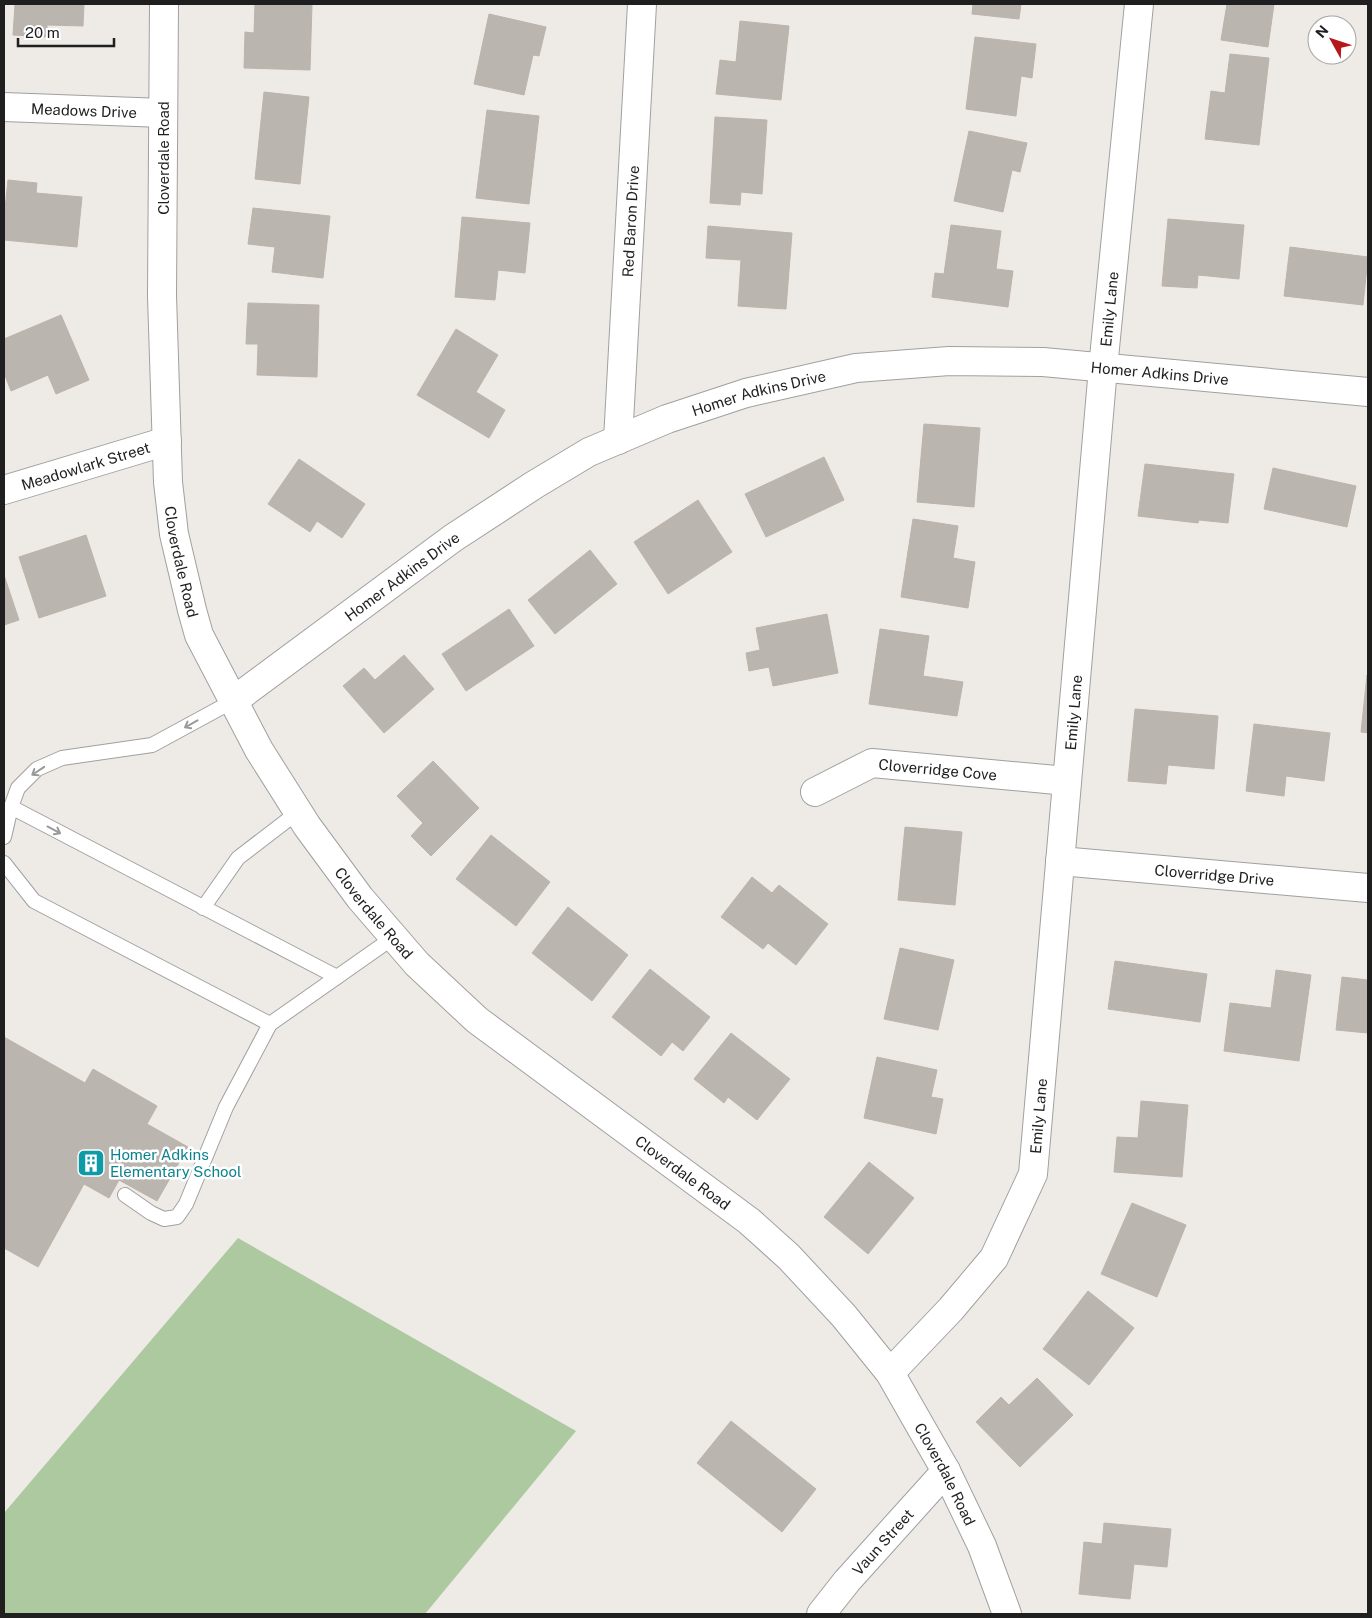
<svg xmlns="http://www.w3.org/2000/svg" width="1372" height="1618" font-family="'Public Sans',sans-serif">
	<style>
		.forest { fill: #acc99f }
		.building { fill: #bbb5af; stroke: #beb3aa }
		.lines { fill: none; stroke-linecap: round; stroke-linejoin: round }
		.service-casing { stroke: #a0a0a0; stroke-width: 16 }
		.minor-casing { stroke: #a0a0a0; stroke-width: 30 }
		.service { stroke: #fff; stroke-width: 14 }
		.minor { stroke: #fff; stroke-width: 28 }
		.oneway { stroke: #9a9a9a }
		.labels { text-anchor: middle; dominant-baseline: central; stroke-width: 5; stroke-linejoin: round; paint-order: stroke }
		.street-label { font-size: 15px; fill: #1f1f1f; stroke: #fff }
		.culture-label { font-size: 15px; fill: #0d838f; stroke: #fff; text-anchor: start }
	</style>
	<rect width="100%" height="100%" fill="#eeebe6"/>
	<!-- forest -->
	<path class="forest" d="M238,1238L576,1431L425,1614H4V1513Z"/>
	<!-- building -->
	<g class="building">
		<path d="M15,4H84L83,26L47,25V37L13,35Z"/>
		<path d="M255,4H312L310,70L244,68L245,32L254,33Z"/>
		<path d="M973,4H1021L1019,19L972,14Z"/>
		<path d="M1227,4H1274L1268,47L1221,40Z"/>
		<path d="M489,14L546,27L539,56L533,55L524,95L474,84Z"/>
		<path d="M740,21L789,26L781,100L716,94L720,60L736,62Z"/>
		<path d="M975,37L1036,44L1032,78L1021,76L1016,116L966,109Z"/>
		<path d="M1230,54L1269,58L1259,145L1205,139L1211,91L1225,93Z"/>
		<path d="M264,92L309,97L300,184L255,179Z"/>
		<path d="M487,110L539,116L529,204L476,198Z"/>
		<path d="M715,117L767,120L762,194L741,192L740,205L710,203Z"/>
		<path d="M969,131L1027,143L1020,172L1012,170L1003,212L954,201Z"/>
		<path d="M8,180L37,183L36,193L82,197L77,247L4,240V218Z"/>
		<path d="M253,208L330,216L323,278L272,272L275,247L248,244Z"/>
		<path d="M462,217L530,223L525,273L498,270L495,300L455,297Z"/>
		<path d="M1168,219L1244,225L1239,279L1198,275L1197,288L1162,286Z"/>
		<path d="M951,225L1001,231L996,269L1013,271L1008,307L932,297L935,273L944,274Z"/>
		<path d="M708,226L792,233L786,309L738,306L741,260L706,258Z"/>
		<path d="M1290,247L1368,257L1363,305L1284,296Z"/>
		<path d="M248,303L319,305L317,377L257,375L258,344H246Z"/>
		<path d="M61,315L89,380L56,394L48,375L11,391L4,373V339Z"/>
		<path d="M456,329L498,355L476,392L505,410L489,438L417,395Z"/>
		<path d="M924,424L980,428L974,507L917,502Z"/>
		<path d="M824,457L844,500L766,537L745,494Z"/>
		<path d="M299,459L365,504L342,538L317,521L310,532L268,504Z"/>
		<path d="M1145,464L1234,474L1228,523L1199,520L1198,523L1138,516Z"/>
		<path d="M1273,468L1356,486L1347,527L1264,509Z"/>
		<path d="M698,500L732,552L668,594L634,542Z"/>
		<path d="M913,519L958,526L953,558L975,562L968,608L901,597Z"/>
		<path d="M86,535L106,596L39,618L19,557Z"/>
		<path d="M590,550L617,584L555,634L528,600Z"/>
		<path d="M4,575L19,620L4,625Z"/>
		<path d="M509,609L534,646L466,691L442,654Z"/>
		<path d="M827,614L838,673L773,686L769,667L749,671L746,653L760,650L756,628Z"/>
		<path d="M880,629L929,636L923,676L963,682L957,716L869,704Z"/>
		<path d="M404,655L434,689L384,733L343,686L364,668L375,680Z"/>
		<path d="M1367,675H1368V733L1361,732Z"/>
		<path d="M1135,709L1218,716L1214,769L1168,765L1166,784L1128,781Z"/>
		<path d="M1254,724L1330,733L1324,781L1286,776L1284,796L1246,791Z"/>
		<path d="M433,761L479,808L431,856L411,836L423,823L397,796Z"/>
		<path d="M905,827L962,832L955,905L898,900Z"/>
		<path d="M491,835L550,882L516,926L456,879Z"/>
		<path d="M752,877L772,893L779,885L828,924L796,965L768,943L763,949L721,917Z"/>
		<path d="M568,907L628,955L592,1001L532,953Z"/>
		<path d="M900,948L954,960L938,1030L884,1019Z"/>
		<path d="M1115,961L1207,974L1200,1022L1108,1009Z"/>
		<path d="M650,969L710,1017L683,1051L672,1042L661,1056L612,1017Z"/>
		<path d="M1276,970L1311,975L1299,1061L1224,1051L1230,1003L1271,1008Z"/>
		<path d="M1342,977L1368,980V1033L1336,1030Z"/>
		<path d="M731,1033L790,1079L757,1120L728,1097L724,1103L694,1079Z"/>
		<path d="M4,1037L85,1083L93,1069L157,1106L147,1124L188,1147L157,1201L119,1180L109,1198L84,1184L38,1267L4,1248Z"/>
		<path d="M877,1057L937,1070L931,1097L943,1099L936,1134L864,1118Z"/>
		<path d="M1141,1101L1188,1105L1182,1177L1114,1172L1117,1137L1138,1138Z"/>
		<path d="M869,1162L914,1198L868,1254L824,1217Z"/>
		<path d="M1132,1203L1186,1225L1157,1297L1101,1274Z"/>
		<path d="M1088,1291L1134,1328L1089,1385L1043,1349Z"/>
		<path d="M1037,1378L1073,1415L1020,1467L976,1422L1001,1397L1009,1405Z"/>
		<path d="M731,1421L816,1489L782,1532L697,1463Z"/>
		<path d="M1104,1523L1171,1529L1167,1567L1134,1564L1130,1599L1079,1594L1084,1542L1102,1544Z"/>
	</g>
	<g class="lines">
		<!-- service casing -->
		<g class="service-casing">
			<g id="service">
				<path d="M11,807L337,977L394,937"/>
				<path d="M4,837L11,807L18,788L37,769L62,758L152,745L233,701"/>
				<path d="M4,863L34,901L270,1024L337,977"/>
				<path d="M203,908L238,858L298,812"/>
				<path d="M125,1195L151,1213L164,1219L177,1217L186,1204L226,1107L270,1024"/>
			</g>
		</g>
		<!-- minor casing -->
		<g class="minor-casing">
			<g id="minor">
				<path id="s1" d="M164,4L162,296L168,482L174,534L192,610L199,635L259,750L307,826L360,898L417,964L477,1020L749,1221L789,1257L844,1316L890,1373L946,1471L982,1546L1007,1614"/>
				<path id="s2" d="M4,107L163,113"/>
				<path id="s3" d="M618,440L642,4"/>
				<path id="s4" d="M4,490L167,441"/>
				<path id="s5" d="M233,701L453,538L534,485L589,452L667,419L746,393L856,368L949,361L1043,362L1368,392"/>
				<path id="s6" d="M815,792L872,763L1067,781"/>
				<path id="s7" d="M1060,861L1368,888"/>
				<path id="s8" d="M890,1373L951,1309L994,1258L1033,1174L1103,368L1139,4"/>
				<path id="s9" d="M821,1614L847,1581L946,1471"/>
			</g>
		</g>
		<!-- service -->
		<use href="#service" class="service"/>
		<!-- minor -->
		<use href="#minor" class="minor"/>
	</g>
	<!-- one-way arrows -->
	<defs><path id="oneway-shaft" d="M-6 0H5M1.5-3L5.5 0L1.5 3" fill="none" stroke-width="1.6" stroke-linecap="round" stroke-linejoin="round" transform="scale(1.25)"/></defs>
	<g class="oneway">
		<use href="#oneway-shaft" transform="translate(191 724) rotate(151)"/>
		<use href="#oneway-shaft" transform="translate(38 771) rotate(146)"/>
		<use href="#oneway-shaft" transform="translate(54 830) rotate(28)"/>
	</g>
	<!-- icons -->
	<defs>
		<g id="building-square" transform="scale(1.4375)"><rect x="-9" y="-9" width="18" height="18" rx="4" fill="#0f9aa8" stroke="#fff"/><path d="M-4-6H4V6H1V3H-1V6H-4ZM-2.5-4.3h1.7v1.8h-1.7ZM.8-4.3h1.7v1.8H.8ZM-2.5-1h1.7V.8h-1.7ZM.8-1h1.7V.8H.8Z" fill="#fff"/></g>
	</defs>
	<g fill-rule="evenodd">
		<use href="#building-square" x="91" y="1163"/>
	</g>
	<g class="labels">
		<!-- street labels -->
		<g class="street-label">
			<text stroke="none"><textPath href="#s2" startOffset="80">Meadows Drive</textPath></text>
			<text transform="translate(163 158) rotate(-90)">Cloverdale Road</text>
			<text stroke="none"><textPath href="#s3" startOffset="219">Red Baron Drive</textPath></text>
			<text stroke="none"><textPath href="#s8" startOffset="1116">Emily Lane</textPath></text>
			<text stroke="none"><textPath href="#s5" startOffset="1020">Homer Adkins Drive</textPath></text>
			<text stroke="none"><textPath href="#s5" startOffset="615">Homer Adkins Drive</textPath></text>
			<text stroke="none"><textPath href="#s4" startOffset="85">Meadowlark Street</textPath></text>
			<text stroke="none"><textPath href="#s1" startOffset="559">Cloverdale Road</textPath></text>
			<text stroke="none"><textPath href="#s5" startOffset="210">Homer Adkins Drive</textPath></text>
			<text stroke="none"><textPath href="#s8" startOffset="711">Emily Lane</textPath></text>
			<text stroke="none"><textPath href="#s6" startOffset="130">Cloverridge Cove</textPath></text>
			<text stroke="none"><textPath href="#s7" startOffset="155">Cloverridge Drive</textPath></text>
			<text stroke="none"><textPath href="#s1" startOffset="964">Cloverdale Road</textPath></text>
			<text stroke="none"><textPath href="#s8" startOffset="306">Emily Lane</textPath></text>
			<text stroke="none"><textPath href="#s1" startOffset="1369">Cloverdale Road</textPath></text>
			<text stroke="none"><textPath href="#s1" startOffset="1774">Cloverdale Road</textPath></text>
			<text stroke="none"><textPath href="#s9" startOffset="95">Vaun Street</textPath></text>
		</g>
		<!-- culture labels -->
		<g class="culture-label">
			<text x="110" y="1154">Homer Adkins<tspan x="110" dy="17">Elementary School</tspan></text>
		</g>
	</g>
	<!-- border -->
	<rect width="1372" height="1618" fill="none" stroke="#1f1f1f" stroke-width="10"/>
	<!-- north arrow -->
	<g transform="translate(1332 40) rotate(310)"><circle r="24" fill="#ffffff" stroke="#a5a5a5"/>
	<path d="M0-4L9 19L0 12L-9 19Z" fill="#b61719"/>
	<text y="-8" font-size="14" font-weight="bold" text-anchor="middle" fill="#1f1f1f">N</text>
	</g>
	<!-- scale -->
	<path d="M18 38v8h96v-8" fill="none" stroke="#1f1f1f" stroke-width="2.5"/>
	<text x="25" y="38" font-size="15" fill="#1f1f1f" stroke="#ffffff" stroke-width="4" paint-order="stroke">20 m</text>
</svg>
